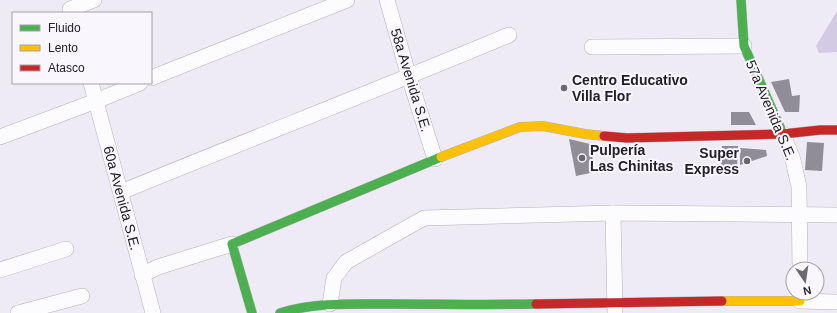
<svg xmlns="http://www.w3.org/2000/svg" width="837" height="313" font-family="Helvetica,sans-serif">
	<style>
		.green { fill: #d3cbe4 }
		.building { fill: #908d98 }
		.lines { fill: none; stroke-linecap: round; stroke-linejoin: round }
		.street-casing { stroke: #b4b1ba; stroke-width: 16 }
		.fast-casing { stroke: #b4b1ba; stroke-width: 10 }
		.slow-casing { stroke: #b4b1ba; stroke-width: 10 }
		.jam-casing { stroke: #b4b1ba; stroke-width: 10 }
		.street { stroke: #fcfcfe; stroke-width: 15 }
		.fast { stroke: #4caf50; stroke-width: 9 }
		.slow { stroke: #ffc107; stroke-width: 9 }
		.jam { stroke: #c62828; stroke-width: 9 }
		.poi-dot { fill: #6a6870; stroke: #f9f6fe; stroke-width: 1.5 }
		.labels { text-anchor: middle; dominant-baseline: central; stroke-width: 4; stroke-linejoin: round; paint-order: stroke }
		.street-label { font-size: 14px; fill: #232128; stroke: #f9f6fe }
		.poi-label { font-size: 14px; font-weight: bold; fill: #232128; stroke: #f9f6fe; text-anchor: start }
	</style>
	<rect width="100%" height="100%" fill="#eeebf6"/>
	<!-- green -->
	<path class="green" d="M837,11V52L819,53L816,46Z"/>
	<!-- building -->
	<g class="building">
		<path d="M789,79L792,96L800,95L799,112H785L771,82Z"/>
		<path d="M731,112H749L756,125H731Z"/>
		<path d="M569,139L590,144L595,172L576,176Z"/>
		<path d="M807,142L824,143L822,171L805,170Z"/>
		<path d="M722,146H738L737,168L721,167Z"/>
		<path d="M740,148L766,150L767,156L740,165Z"/>
	</g>
	<g class="lines">
		<!-- street casing -->
		<g class="street-casing">
			<g id="street">
				<path d="M387,0L409,77L435,159"/>
				<path d="M70,9L94,0"/>
				<path d="M592,47L744,46"/>
				<path d="M151,78L347,0"/>
				<path d="M91,83L153,313"/>
				<path d="M783,134L793,160L799,187L800,269"/>
				<path d="M0,137L96,101L140,83"/>
				<path d="M121,192C250,139 380,89 509,35"/>
				<path d="M613,213L615,313"/>
				<path d="M0,270L66,249"/>
				<path d="M142,275L158,267L232,244"/>
				<path d="M800,301L837,302"/>
				<path d="M330,304L334,278L346,262L424,218L613,213L837,215"/>
				<path d="M18,313L82,296"/>
			</g>
		</g>
		<!-- fast casing -->
		<g class="fast-casing">
			<g id="fast">
				<path d="M741,0L744,46L783,134"/>
				<path d="M252,313L232,244L441,157"/>
				<path d="M280,313C316,302 353,304 390,304C439,304 487,305 536,304"/>
			</g>
		</g>
		<!-- slow casing -->
		<g class="slow-casing">
			<g id="slow">
				<path d="M441,157L520,127L543,126L585,134L604,136"/>
				<path d="M722,301H800"/>
			</g>
		</g>
		<!-- jam casing -->
		<g class="jam-casing">
			<g id="jam">
				<path d="M604,136L627,138L783,134L820,130H837"/>
				<path d="M536,304L722,301"/>
			</g>
		</g>
		<!-- street -->
		<use href="#street" class="street"/>
		<!-- fast -->
		<use href="#fast" class="fast"/>
		<!-- slow -->
		<use href="#slow" class="slow"/>
		<!-- jam -->
		<use href="#jam" class="jam"/>
	</g>
	<!-- markers -->
	<g class="poi-dot">
		<circle cx="564" cy="88" r="4"/>
		<circle cx="582" cy="158" r="4"/>
		<circle cx="747" cy="161" r="4"/>
	</g>
	<g class="labels">
		<!-- street labels -->
		<g class="street-label">
			<text transform="translate(411 80) rotate(73)">58a Avenida S.E.</text>
			<text transform="translate(771 110) rotate(67)">57a Avenida S.E.</text>
			<text transform="translate(122 198) rotate(75)">60a Avenida S.E.</text>
		</g>
		<!-- poi labels -->
		<g class="poi-label">
			<text x="572" y="80">Centro Educativo<tspan x="572" dy="16">Villa Flor</tspan></text>
			<text x="590" y="150">Pulpería<tspan x="590" dy="16">Las Chinitas</tspan></text>
			<text x="739" y="153" text-anchor="end">Super<tspan x="739" dy="16">Express</tspan></text>
		</g>
	</g>
	<!-- legend -->
	<rect x="12" y="12" width="140" height="72" fill="#f9f6fe" stroke="#a3a1a8"/>
	<rect x="20" y="25" width="20" height="6" fill="#4caf50" stroke="#a3a1a8"/>
	<text x="48" y="32" font-size="12" fill="#232128">Fluido</text>
	<rect x="20" y="45" width="20" height="6" fill="#ffc107" stroke="#a3a1a8"/>
	<text x="48" y="52" font-size="12" fill="#232128">Lento</text>
	<rect x="20" y="65" width="20" height="6" fill="#c62828" stroke="#a3a1a8"/>
	<text x="48" y="72" font-size="12" fill="#232128">Atasco</text>
	<!-- north arrow -->
	<g transform="translate(805 281) rotate(167)"><circle r="19" fill="#f9f6fe" stroke="#a3a1a8"/>
	<path d="M0-3L7 15L0 10L-7 15Z" fill="#6a6870"/>
	<text y="-6" font-size="11" font-weight="bold" text-anchor="middle" fill="#232128">N</text>
	</g>
</svg>
